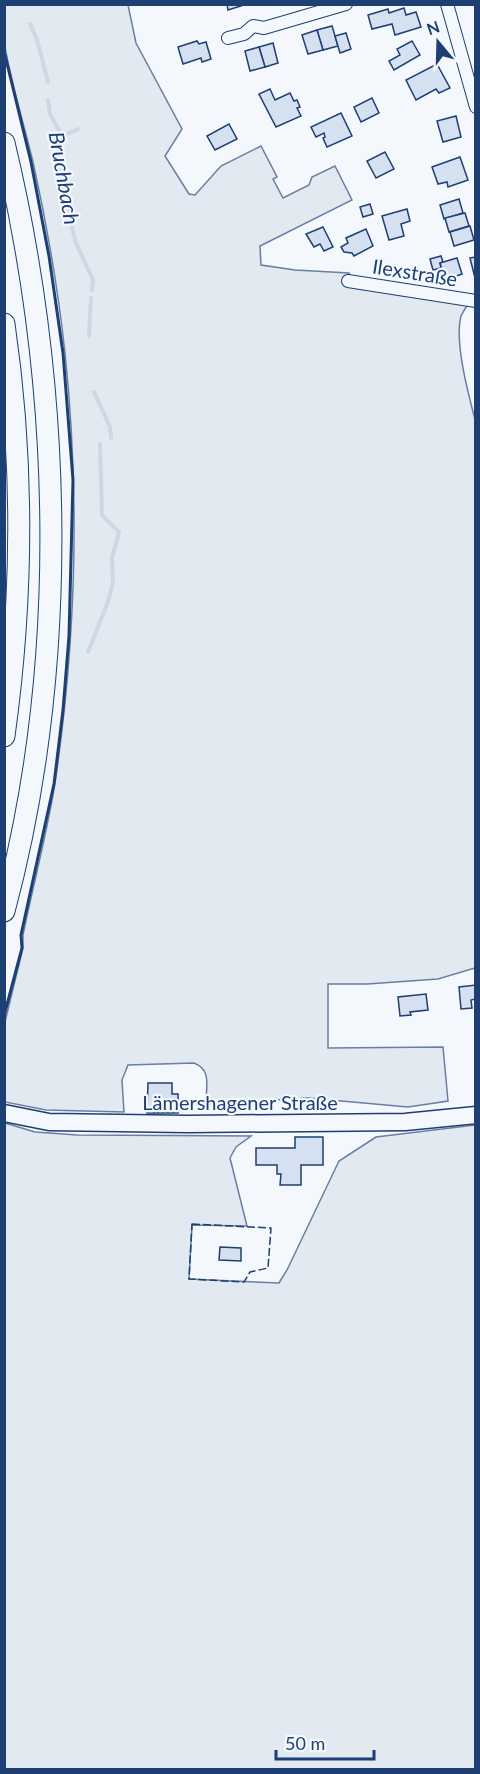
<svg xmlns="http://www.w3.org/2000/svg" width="480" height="1774" font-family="Lato,sans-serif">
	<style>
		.green { fill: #e3e9f0; stroke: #687fa3; stroke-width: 1.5 }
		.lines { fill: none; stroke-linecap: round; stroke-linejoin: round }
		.stream { stroke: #cfd7e4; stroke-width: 4 }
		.building { fill: #d5e0f0; stroke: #1d3f73; stroke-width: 1.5 }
		.street-casing { stroke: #1d3f73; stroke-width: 14 }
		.secondary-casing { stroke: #1d3f73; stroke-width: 19 }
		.highway-casing { stroke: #1d3f73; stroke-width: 23 }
		.street { stroke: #f4f7fb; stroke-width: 12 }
		.secondary { stroke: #f4f7fb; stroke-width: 16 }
		.highway { stroke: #f4f7fb; stroke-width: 21 }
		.fence { stroke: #1d3f73; stroke-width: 1.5; stroke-dasharray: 8 3; stroke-linecap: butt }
		.wall { stroke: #1d3f73; stroke-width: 3 }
		.labels { text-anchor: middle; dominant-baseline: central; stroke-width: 4.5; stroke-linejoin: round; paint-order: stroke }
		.street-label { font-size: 20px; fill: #1d3f73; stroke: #f4f7fb }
		.water-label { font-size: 21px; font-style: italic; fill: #1d3f73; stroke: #f4f7fb }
	</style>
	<rect width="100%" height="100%" fill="#f4f7fb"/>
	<!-- green -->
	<g class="green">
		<path d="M4,5H128L136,43L182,129L165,156L189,194L195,195L221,166L261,146L277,177L273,179L283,198L309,185L312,177L335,166L352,200L260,246L261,265L295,270L349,273L351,278L469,303C466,307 463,312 461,316C454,342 469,397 476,423L475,968L438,979L367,984H328V1048L443,1047L448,1101L408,1107L308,1098L206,1104C206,1086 212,1070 194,1063L128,1065L122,1080L124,1112L46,1110L5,1102V1022L23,948V935C33,885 47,834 55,783C76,641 80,496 65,353C58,289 47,225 33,162C24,124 12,86 5,47C3,34 5,18 4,5Z"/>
		<path d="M5,1123L35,1132L77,1135L251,1136L236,1147L230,1158L247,1226L192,1225L189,1279L279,1283L287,1270L339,1161L376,1137L475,1125V1769H5Z"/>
	</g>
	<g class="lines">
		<!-- stream -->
		<g class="stream">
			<path d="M30,24L37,40L48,82"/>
			<path d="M48,100L50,114L62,136V188L69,217L76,243L93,280L92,290"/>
			<path d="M62,136L78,129"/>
			<path d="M89,336L91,298"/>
			<path d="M94,392L110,427L111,438"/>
			<path d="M88,652L108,602L113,582L112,558L119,532L102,515L100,444"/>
		</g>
	</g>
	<!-- building -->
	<g class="building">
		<path d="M227,4H247L228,10Z"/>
		<path d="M404,8L406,15L416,12L421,27L395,35L392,24L372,29L368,15L388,9L389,13Z"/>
		<path d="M332,26L338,46L323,50L317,30Z"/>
		<path d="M317,30L323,50L308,54L302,35Z"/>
		<path d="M346,33L351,49L340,53L335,36Z"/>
		<path d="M197,41L199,44L206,42L211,59L202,62L201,58L183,64L178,47Z"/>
		<path d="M412,41L420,55L394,70L389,61L400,55L397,49Z"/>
		<path d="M273,43L278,63L265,67L259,47Z"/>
		<path d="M259,47L265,67L250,71L245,51Z"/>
		<path d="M437,64L450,88L439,93L436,89L416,100L406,80Z"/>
		<path d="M270,89L275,100L290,93L294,101L297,100L300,107L297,108L301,116L276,127L259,94Z"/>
		<path d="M372,98L379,113L361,122L354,107Z"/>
		<path d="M341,113L352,136L327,147L323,138L325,137L324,133L316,137L311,127Z"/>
		<path d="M456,116L461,137L443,142L437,121Z"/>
		<path d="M229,124L237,139L215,150L207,136Z"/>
		<path d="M385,152L394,169L376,178L367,161Z"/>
		<path d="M460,157L468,180L448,187L447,182L438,184L432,167Z"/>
		<path d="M459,199L463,213L444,219L440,205Z"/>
		<path d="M370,204L373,214L363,217L360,207Z"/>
		<path d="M407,209L410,221L401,224L404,236L389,240L382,216Z"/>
		<path d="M465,213L469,226L449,232L445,218Z"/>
		<path d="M470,226L474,240L454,246L450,232Z"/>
		<path d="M323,227L333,247L324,251L320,244L314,247L306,234Z"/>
		<path d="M366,229L373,246L354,256L352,253L344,252L341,247L348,243L346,238Z"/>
		<path d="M441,256L443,262L440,263L441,268L433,270L430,259Z"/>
		<path d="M476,257V278H475L470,258Z"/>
		<path d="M457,258L462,274L445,280L440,263Z"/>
		<path d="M476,985V999L471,1000L472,1008L461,1009L459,987Z"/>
		<path d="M426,994L428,1010L410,1012L411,1015L400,1016L398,997Z"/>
		<path d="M148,1083H172V1094H178V1113H147Z"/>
		<path d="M295,1137H323V1165H301V1185H280L281,1174H277V1165H256V1148H295Z"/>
		<path d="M220,1247L241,1248V1261L219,1260Z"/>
	</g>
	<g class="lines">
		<!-- street casing -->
		<g class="street-casing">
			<g id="street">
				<path d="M447,4L476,107"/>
				<path d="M228,38L244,34L253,26L264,28L346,4"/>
				<path d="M348,281L476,301"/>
			</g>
		</g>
		<!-- secondary casing -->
		<g class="secondary-casing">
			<path id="secondary" d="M4,1113L49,1122L188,1124L405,1122L476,1115"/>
		</g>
		<!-- highway casing -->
		<g class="highway-casing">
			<g id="highway">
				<path d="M4,143C63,390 70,665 4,911"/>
				<path d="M4,324C24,460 23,600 4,736"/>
			</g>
		</g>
		<!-- street -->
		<use href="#street" class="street"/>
		<!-- secondary -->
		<use href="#secondary" class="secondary"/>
		<!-- highway -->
		<use href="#highway" class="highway"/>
		<!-- fence -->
		<path class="fence" d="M192,1224L271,1228L268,1268L250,1272L244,1282L189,1279Z"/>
		<!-- wall -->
		<path class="wall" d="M4,51L31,162L49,256L63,353L73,480L69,636L63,710L54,784L21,935L22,948L4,1016"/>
	</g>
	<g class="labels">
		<!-- street labels -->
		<g class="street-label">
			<text transform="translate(415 272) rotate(9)">Ilexstraße</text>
			<text x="240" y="1102">Lämershagener Straße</text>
		</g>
		<!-- water labels -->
		<g class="water-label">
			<text transform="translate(65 178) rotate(80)">Bruchbach</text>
		</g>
	</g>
	<!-- border -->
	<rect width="480" height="1774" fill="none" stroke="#1d3f73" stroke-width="12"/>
	<!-- north arrow -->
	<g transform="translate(438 42) rotate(341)" stroke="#f4f7fb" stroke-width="4.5" paint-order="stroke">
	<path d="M0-4.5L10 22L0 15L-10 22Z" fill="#1d3f73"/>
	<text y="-9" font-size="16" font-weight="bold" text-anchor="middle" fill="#1d3f73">N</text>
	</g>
	<!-- scale -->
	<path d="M276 1750v9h98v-9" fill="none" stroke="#1d3f73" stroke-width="3"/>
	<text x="285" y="1750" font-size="18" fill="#1d3f73" stroke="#f4f7fb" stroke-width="4.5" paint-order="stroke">50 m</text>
</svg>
